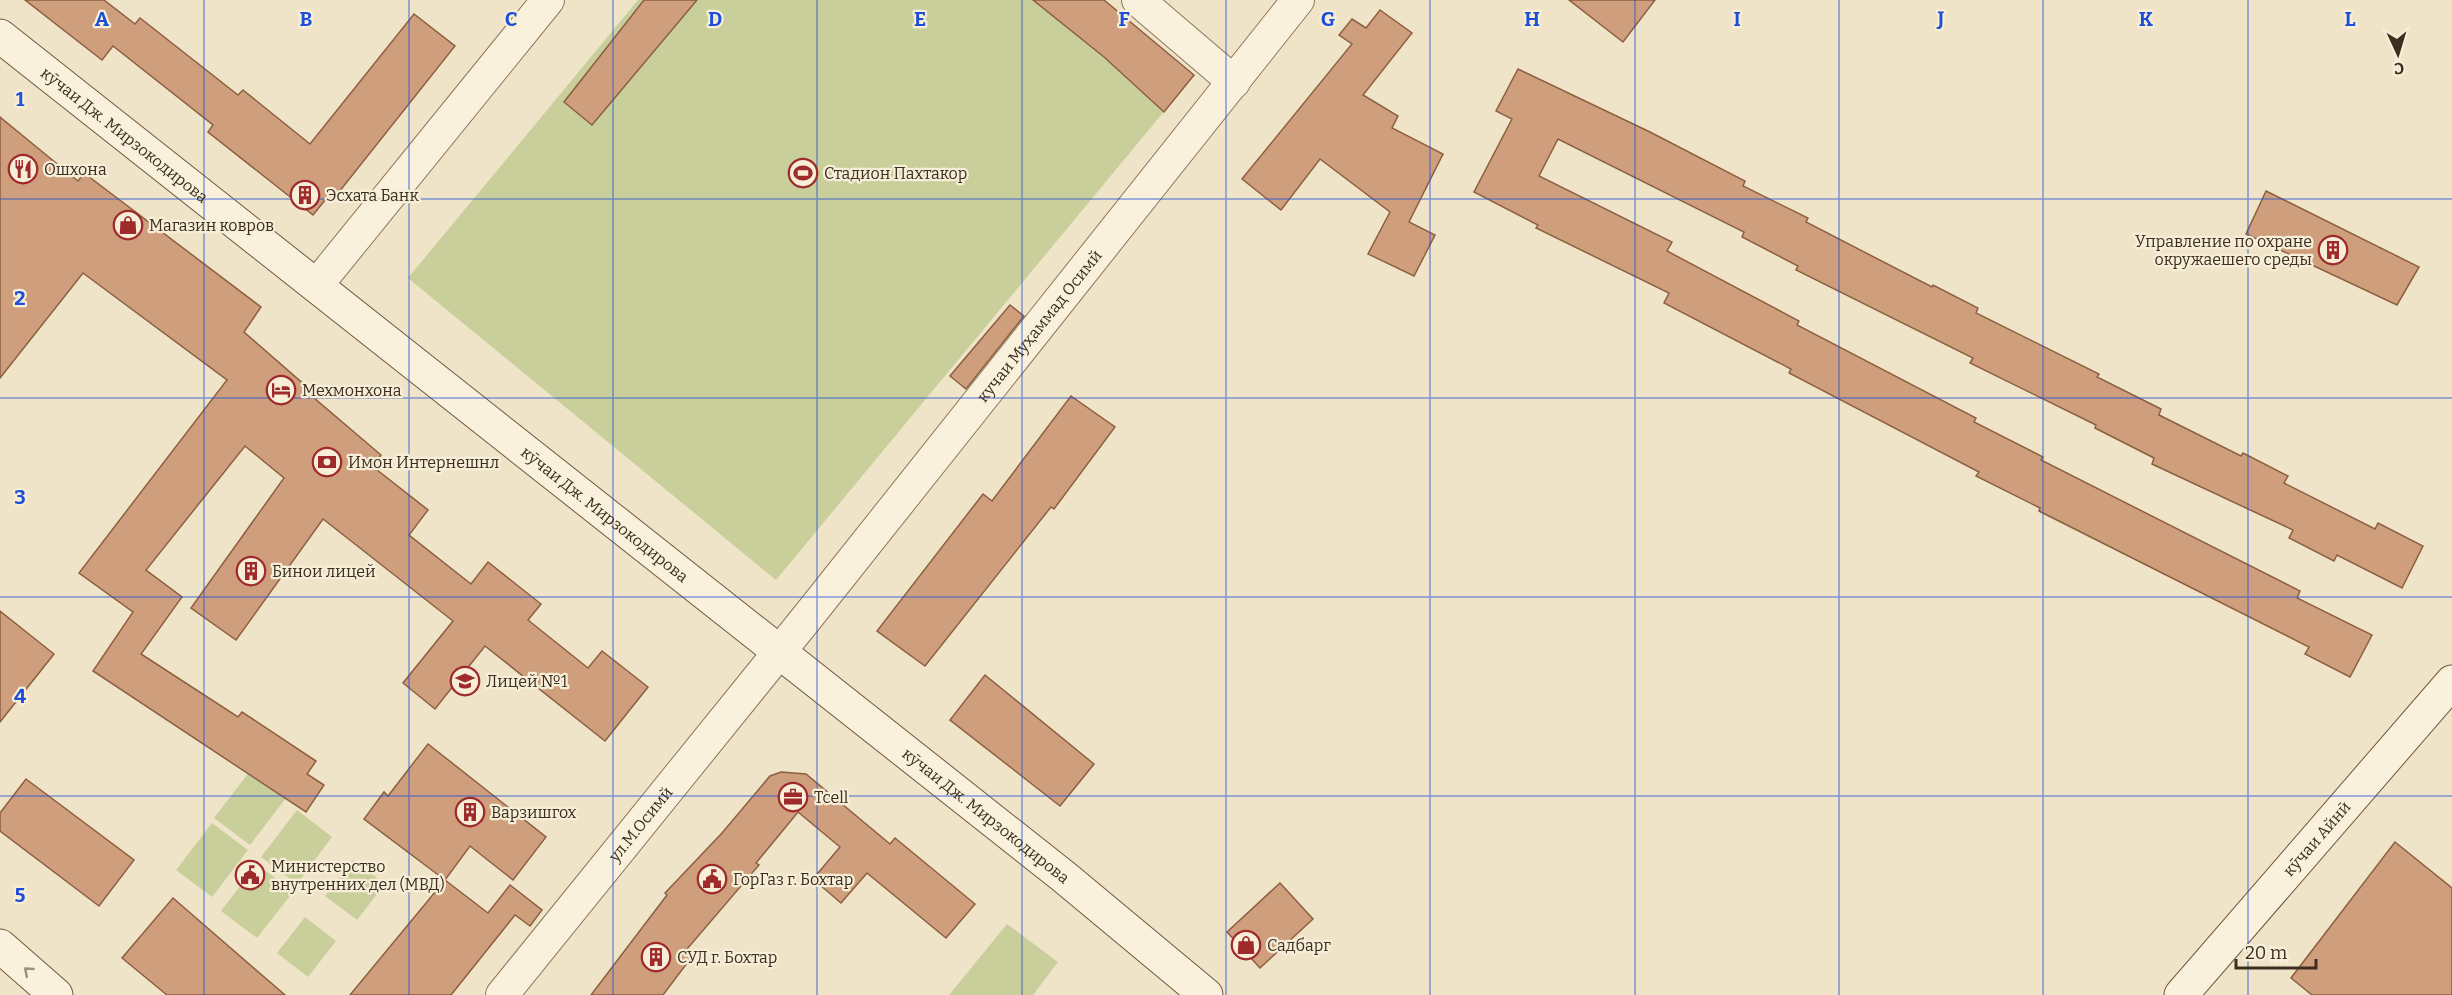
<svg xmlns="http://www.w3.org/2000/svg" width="2452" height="995" font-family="Bitter,serif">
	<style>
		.green { fill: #c9cf9b }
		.building { fill: #cf9f7d; stroke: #8d5f41; stroke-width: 1.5 }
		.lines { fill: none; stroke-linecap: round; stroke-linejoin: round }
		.street-casing { stroke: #8d765c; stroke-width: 34 }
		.secondary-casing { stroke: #6f573f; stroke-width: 35 }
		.street { stroke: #faf1dc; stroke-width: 32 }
		.secondary { stroke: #faf1dc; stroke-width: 33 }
		.oneway { stroke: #9c907e }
		.grid { fill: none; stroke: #1d4ed8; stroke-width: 1.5; stroke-opacity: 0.55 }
		.labels { text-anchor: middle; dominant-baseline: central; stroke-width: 4.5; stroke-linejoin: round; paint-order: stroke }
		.street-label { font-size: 16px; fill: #3d2e20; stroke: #f7eed8 }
		.poi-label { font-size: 16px; fill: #3d2e20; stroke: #f7eed8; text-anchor: start }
		.grid-label { font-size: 20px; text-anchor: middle; font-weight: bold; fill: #1d4ed8; stroke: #f7eed8; stroke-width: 4.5; stroke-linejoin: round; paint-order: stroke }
	</style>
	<rect width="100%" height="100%" fill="#f0e4c8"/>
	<!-- green -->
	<g class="green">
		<path d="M638,0H1095L1191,79L776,580L408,278Z"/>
		<path d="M250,771L286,798L250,845L214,818Z"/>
		<path d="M297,810L332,837L297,884L261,857Z"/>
		<path d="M212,823L248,850L212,897L176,870Z"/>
		<path d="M353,860L385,884L357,920L325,896Z"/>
		<path d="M257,864L293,892L257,938L221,911Z"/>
		<path d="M305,917L336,941L308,977L277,953Z"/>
		<path d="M1007,924L1058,962L1033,995H949Z"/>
	</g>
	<!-- building -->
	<g class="building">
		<path d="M25,0H104L135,24L140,18L238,95L243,90L310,144L414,14L455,46L331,202L326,199L313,215L208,132L213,125L113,46L102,60Z"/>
		<path d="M644,0H697L592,125L564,102Z"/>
		<path d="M1033,0H1104L1194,75L1164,112L1104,57Z"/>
		<path d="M1569,0H1655L1623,42Z"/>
		<path d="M1380,10L1412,33L1363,95L1398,116L1392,128L1443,154L1409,222L1435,235L1414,276L1368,254L1390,212L1320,159L1281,210L1242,179L1352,44L1339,35L1352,19L1366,28Z"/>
		<path d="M1518,69L1650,132L1745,181L1743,186L1808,218L1806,222L1932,287L1933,285L1978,308L1976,313L2099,374L2097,377L2161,409L2159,415L2241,456L2243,453L2288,476L2284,483L2375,529L2378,523L2423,546L2402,588L2337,555L2334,561L2289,538L2293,530L2152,464L2154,458L2095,428L2096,425L1970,363L1973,358L1796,270L1798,266L1742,237L1744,232L1558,139L1539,176L1672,242L1667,251L1799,321L1797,325L1976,418L1974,422L2043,457L2041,460L2300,591L2297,598L2372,635L2350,677L2305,654L2309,647L2039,511L2040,508L1976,476L1979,472L1789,373L1791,369L1664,303L1669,293L1536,228L1538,225L1474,192L1512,119L1496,111Z"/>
		<path d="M0,117L78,181L84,173L261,307L244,332L315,394L313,397L381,455L372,466L428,510L409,535L471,584L488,562L541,604L528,620L588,668L602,651L648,687L605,741L485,646L435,709L403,683L453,621L323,519L236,640L191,608L284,478L245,446L146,570L182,597L141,654L238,717L242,712L316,761L307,774L324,785L306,812L93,671L133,612L79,573L227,380L83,273L0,378Z"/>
		<path d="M2266,191L2419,267L2397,305L2246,234Z"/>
		<path d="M1010,305L1024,316L966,389L950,376Z"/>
		<path d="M1071,396L1115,427L1054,509L1051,507L925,666L877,631L983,494L992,501Z"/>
		<path d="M0,611L54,654L0,722Z"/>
		<path d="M985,675L1094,764L1060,806L950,720Z"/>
		<path d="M428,744L546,837L513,880L470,846L445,880L364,819L384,792L388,796Z"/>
		<path d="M781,772L806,774L890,844L895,838L975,904L946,938L867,873L841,903L813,879L840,847L798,812L756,863L759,865L687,949L694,954L663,995H591L667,895L665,893L722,833L770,776Z"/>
		<path d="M26,779L134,860L99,906L0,831V813Z"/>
		<path d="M2395,842L2452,888V995H2312L2291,978Z"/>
		<path d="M445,880L488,913L510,885L542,910L530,926L515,915L451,995H350Z"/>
		<path d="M1280,883L1313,919L1260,968L1227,932Z"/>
		<path d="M173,898L285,995H167L122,958Z"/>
	</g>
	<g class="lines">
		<!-- street casing -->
		<g class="street-casing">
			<g id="street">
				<path d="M1138,0L1234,82"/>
				<path d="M316,286L548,0"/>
				<path id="s1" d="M502,995L810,614L1298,0"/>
			</g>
		</g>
		<!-- secondary casing -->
		<g class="secondary-casing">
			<g id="secondary">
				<path id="s2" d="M0,36L1063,876L1206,995"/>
				<path d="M0,946L56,995"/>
				<path id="s3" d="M2181,995L2452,682"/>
			</g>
		</g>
		<!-- street -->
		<use href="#street" class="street"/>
		<!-- secondary -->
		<use href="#secondary" class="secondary"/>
	</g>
	<!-- one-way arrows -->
	<defs><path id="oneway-chevron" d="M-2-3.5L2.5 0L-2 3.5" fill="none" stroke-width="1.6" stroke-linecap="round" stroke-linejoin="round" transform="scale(1.5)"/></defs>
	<use class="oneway" href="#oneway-chevron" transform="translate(28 971) rotate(-139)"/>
	<!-- grid -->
	<path class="grid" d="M204,0V995M409,0V995M613,0V995M817,0V995M1022,0V995M1226,0V995M1430,0V995M1635,0V995M1839,0V995M2043,0V995M2248,0V995M0,199H2452M0,398H2452M0,597H2452M0,796H2452"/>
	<!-- icons -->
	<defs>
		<g id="restaurant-ring" transform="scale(1.5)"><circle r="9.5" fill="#f7eed8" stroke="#9e2a2b" stroke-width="1.5"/><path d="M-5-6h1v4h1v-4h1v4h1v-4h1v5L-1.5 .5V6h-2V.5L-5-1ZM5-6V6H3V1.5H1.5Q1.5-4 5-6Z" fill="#9e2a2b"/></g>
		<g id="stadium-ring" transform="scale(1.5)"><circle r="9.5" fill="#f7eed8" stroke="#9e2a2b" stroke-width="1.5"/><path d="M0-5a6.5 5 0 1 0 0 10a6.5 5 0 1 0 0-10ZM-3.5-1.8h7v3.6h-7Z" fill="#9e2a2b"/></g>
		<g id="building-ring" transform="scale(1.5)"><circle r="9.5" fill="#f7eed8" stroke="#9e2a2b" stroke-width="1.5"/><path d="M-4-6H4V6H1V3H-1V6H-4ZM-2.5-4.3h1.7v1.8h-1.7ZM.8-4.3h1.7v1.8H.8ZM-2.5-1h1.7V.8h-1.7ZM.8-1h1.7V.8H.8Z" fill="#9e2a2b"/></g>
		<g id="shop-ring" transform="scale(1.5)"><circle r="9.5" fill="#f7eed8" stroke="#9e2a2b" stroke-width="1.5"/><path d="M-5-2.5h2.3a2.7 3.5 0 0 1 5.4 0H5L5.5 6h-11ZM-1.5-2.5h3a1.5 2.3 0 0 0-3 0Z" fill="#9e2a2b"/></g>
		<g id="hotel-ring" transform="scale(1.5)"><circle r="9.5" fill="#f7eed8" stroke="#9e2a2b" stroke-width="1.5"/><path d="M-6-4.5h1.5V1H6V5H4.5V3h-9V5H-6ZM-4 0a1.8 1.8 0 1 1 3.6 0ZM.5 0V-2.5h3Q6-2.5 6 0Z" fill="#9e2a2b"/></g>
		<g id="bank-ring" transform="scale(1.5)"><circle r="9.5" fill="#f7eed8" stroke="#9e2a2b" stroke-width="1.5"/><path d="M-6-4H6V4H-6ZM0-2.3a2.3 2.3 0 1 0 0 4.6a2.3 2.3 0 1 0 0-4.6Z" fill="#9e2a2b"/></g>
		<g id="school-ring" transform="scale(1.5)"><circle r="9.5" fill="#f7eed8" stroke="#9e2a2b" stroke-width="1.5"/><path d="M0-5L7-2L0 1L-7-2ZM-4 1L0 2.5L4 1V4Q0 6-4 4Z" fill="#9e2a2b"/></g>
		<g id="office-ring" transform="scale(1.5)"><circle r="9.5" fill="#f7eed8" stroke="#9e2a2b" stroke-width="1.5"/><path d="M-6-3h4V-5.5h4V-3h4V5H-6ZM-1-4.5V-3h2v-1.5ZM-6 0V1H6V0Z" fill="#9e2a2b"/></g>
		<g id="civic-ring" transform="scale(1.5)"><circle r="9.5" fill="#f7eed8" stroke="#9e2a2b" stroke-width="1.5"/><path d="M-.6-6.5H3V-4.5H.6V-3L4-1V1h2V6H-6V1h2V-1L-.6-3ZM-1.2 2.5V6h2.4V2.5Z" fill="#9e2a2b"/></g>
	</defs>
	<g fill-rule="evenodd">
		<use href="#restaurant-ring" x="23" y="169"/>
		<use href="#stadium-ring" x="803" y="173"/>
		<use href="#building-ring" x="305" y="195"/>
		<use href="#shop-ring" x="128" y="225"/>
		<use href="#building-ring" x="2333" y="250"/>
		<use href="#hotel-ring" x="281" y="390"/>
		<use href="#bank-ring" x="327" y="462"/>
		<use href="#building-ring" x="251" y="571"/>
		<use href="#school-ring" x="465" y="681"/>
		<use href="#office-ring" x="793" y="797"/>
		<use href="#building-ring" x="470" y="812"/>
		<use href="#civic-ring" x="250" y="875"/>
		<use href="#civic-ring" x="712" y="879"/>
		<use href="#shop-ring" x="1246" y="945"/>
		<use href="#building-ring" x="656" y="957"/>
	</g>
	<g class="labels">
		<!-- street labels -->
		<g class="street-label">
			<text stroke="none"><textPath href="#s2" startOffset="159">кӯчаи Дж. Мирзокодирова</textPath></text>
			<text stroke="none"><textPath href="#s1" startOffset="858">кучаи Муҳаммад Осимй</textPath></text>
			<text stroke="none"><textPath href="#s2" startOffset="771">кӯчаи Дж. Мирзокодирова</textPath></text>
			<text stroke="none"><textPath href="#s2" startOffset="1257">кӯчаи Дж. Мирзокодирова</textPath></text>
			<text stroke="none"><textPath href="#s1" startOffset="220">ул.М.Осимй</textPath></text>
			<text stroke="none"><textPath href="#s3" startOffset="207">кӯчаи Айнӣ</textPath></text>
		</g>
		<!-- poi labels -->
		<g class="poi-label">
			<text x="44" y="169">Ошхона</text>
			<text x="824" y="173">Стадион Пахтакор</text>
			<text x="326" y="195">Эсхата Банк</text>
			<text x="149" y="225">Магазин ковров</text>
			<text x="2312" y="241" text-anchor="end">Управление по охране<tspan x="2312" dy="18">окружаешего среды</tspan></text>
			<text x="302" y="390">Мехмонхона</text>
			<text x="348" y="462">Имон Интернешнл</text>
			<text x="272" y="571">Бинои лицей</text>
			<text x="486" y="681">Лицей №1</text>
			<text x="814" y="797">Tcell</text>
			<text x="491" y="812">Варзишгох</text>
			<text x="271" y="866">Министерство<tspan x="271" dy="18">внутренних дел (МВД)</tspan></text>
			<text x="733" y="879">ГорГаз г. Бохтар</text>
			<text x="1267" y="945">Садбарг</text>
			<text x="677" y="957">СУД г. Бохтар</text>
		</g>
	</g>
	<g class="grid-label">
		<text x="102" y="26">A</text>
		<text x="306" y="26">B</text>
		<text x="511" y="26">C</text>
		<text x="715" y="26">D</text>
		<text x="920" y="26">E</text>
		<text x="1124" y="26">F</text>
		<text x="1328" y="26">G</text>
		<text x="1532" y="26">H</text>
		<text x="1737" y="26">I</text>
		<text x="1941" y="26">J</text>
		<text x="2146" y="26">K</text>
		<text x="2350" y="26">L</text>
		<text x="20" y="106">1</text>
		<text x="20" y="305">2</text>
		<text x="20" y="504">3</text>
		<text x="20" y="703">4</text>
		<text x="20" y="902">5</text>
	</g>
	<!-- north arrow -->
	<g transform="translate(2398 54) rotate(176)" stroke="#f7eed8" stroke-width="4.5" paint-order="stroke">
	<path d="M0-4.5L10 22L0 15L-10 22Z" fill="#3d2e20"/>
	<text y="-9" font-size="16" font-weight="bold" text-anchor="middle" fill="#3d2e20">С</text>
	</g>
	<!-- scale -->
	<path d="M2236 959v9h80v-9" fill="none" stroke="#3d2e20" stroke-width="3"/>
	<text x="2245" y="959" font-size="18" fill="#3d2e20" stroke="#f7eed8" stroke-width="4.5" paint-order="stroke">20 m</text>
</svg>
